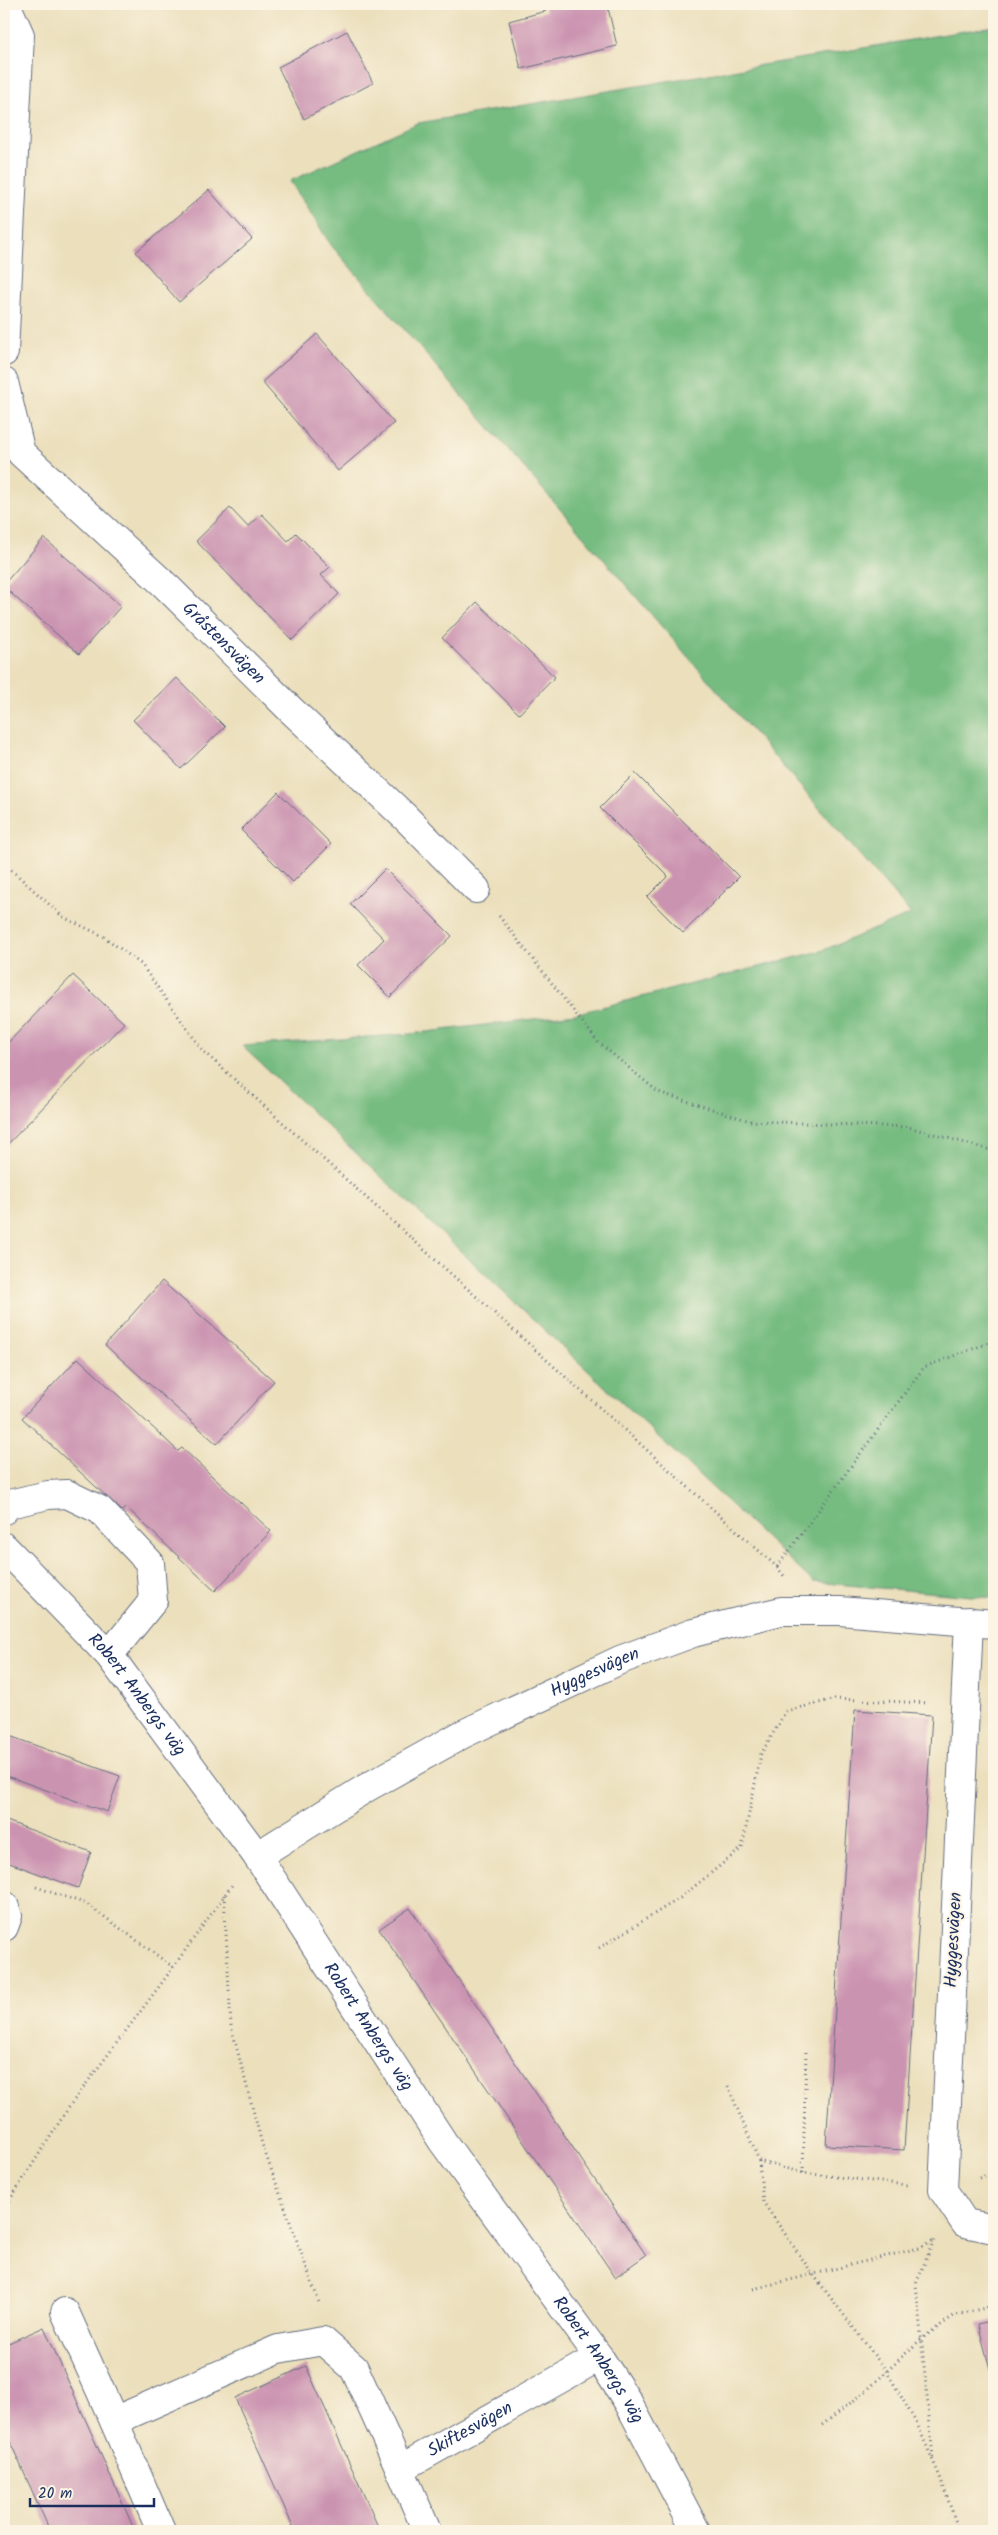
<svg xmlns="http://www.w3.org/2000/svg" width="998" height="2535" font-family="Kalam,sans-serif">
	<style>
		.forest { fill: #76bc80; stroke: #48766f }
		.building { fill: #ca93b0 }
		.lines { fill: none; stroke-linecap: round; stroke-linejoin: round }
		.minor-casing { stroke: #646d7f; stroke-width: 30 }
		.path { stroke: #646d7f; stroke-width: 3; stroke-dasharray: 1 4; stroke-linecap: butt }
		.minor { stroke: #fff; stroke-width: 28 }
		.labels { text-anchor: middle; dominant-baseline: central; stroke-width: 4; stroke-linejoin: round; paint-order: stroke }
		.street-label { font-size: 18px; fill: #1b2f5e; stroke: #fcf5e5 }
	</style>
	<rect width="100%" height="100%" fill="#fcf5e5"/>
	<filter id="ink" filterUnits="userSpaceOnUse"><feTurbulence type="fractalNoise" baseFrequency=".02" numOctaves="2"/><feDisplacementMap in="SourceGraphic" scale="10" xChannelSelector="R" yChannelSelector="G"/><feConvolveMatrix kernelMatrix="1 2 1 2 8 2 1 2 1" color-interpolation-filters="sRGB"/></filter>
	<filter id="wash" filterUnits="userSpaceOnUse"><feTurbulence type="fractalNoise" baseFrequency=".0096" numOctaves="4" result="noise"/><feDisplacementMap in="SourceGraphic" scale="20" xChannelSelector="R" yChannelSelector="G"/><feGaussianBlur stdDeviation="1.12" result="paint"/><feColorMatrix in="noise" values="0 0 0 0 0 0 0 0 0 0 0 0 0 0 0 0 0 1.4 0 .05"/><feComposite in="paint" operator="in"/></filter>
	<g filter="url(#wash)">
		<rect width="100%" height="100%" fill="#ebdfbc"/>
		<!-- forest -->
		<path class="forest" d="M994,26V1598L813,1582L242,1046L410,1034L575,1014L821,951L911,914L331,245L290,181L418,123Z"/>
		<g id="blocks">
			<!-- building -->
			<g class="building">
				<path d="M544,4H607L617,46L521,69L509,21L546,11Z"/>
				<path d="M347,31L373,83L304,119L278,67Z"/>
				<path d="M209,190L252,239L179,302L136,252Z"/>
				<path d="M317,334L394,423L338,471L262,382Z"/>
				<path d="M230,508L248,527L262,514L288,541L296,533L330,567L321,575L339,594L292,640L196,541Z"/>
				<path d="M44,538L121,606L79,654L4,587V584Z"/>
				<path d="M477,602L555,677L519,714L442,638Z"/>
				<path d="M177,678L225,727L181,769L133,720Z"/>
				<path d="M635,773L739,877L683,933L647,897L668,876L600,808Z"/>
				<path d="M278,792L331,844L293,882L241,830Z"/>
				<path d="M385,869L452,936L390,997L358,965L384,939L350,904Z"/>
				<path d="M73,975L124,1023L4,1148V1047Z"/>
				<path d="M162,1281L274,1381L217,1444L105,1345Z"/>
				<path d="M78,1358L178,1451L182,1448L271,1531L215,1591L126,1507L122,1511L22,1418Z"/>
				<path d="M855,1710L932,1715L904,2150L826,2145Z"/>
				<path d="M4,1734L120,1776L107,1812L4,1775Z"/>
				<path d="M4,1820L91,1852L78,1888L4,1861Z"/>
				<path d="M410,1908L646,2255L615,2277L379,1929Z"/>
				<path d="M994,2320V2384L978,2324Z"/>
				<path d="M44,2327L135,2531H50L4,2428V2345Z"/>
				<path d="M306,2366L380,2531H295L235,2398Z"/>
			</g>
		</g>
	</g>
	<g filter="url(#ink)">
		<use href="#blocks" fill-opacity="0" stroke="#646d7f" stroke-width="1"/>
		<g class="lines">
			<!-- minor casing -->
			<g class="minor-casing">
				<g id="minor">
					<path d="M4,352L20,35L6,4"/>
					<path id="s1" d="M4,382L21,453L167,587L291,710L405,817L476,889"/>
					<path d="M4,1510L9,1504L48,1495L67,1494L100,1510L150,1563L153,1601L109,1655"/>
					<path id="s2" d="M4,1547L109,1655L257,1856L443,2142L599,2357L628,2402L696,2531"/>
					<path d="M969,1621L943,2190L965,2223L994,2229"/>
					<path id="s3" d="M257,1856L366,1788L463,1734L620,1660L693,1633L781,1611H840L994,1624"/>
					<path d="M4,1905L8,1916L4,1927"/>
					<path d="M65,2312L114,2421L278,2349L323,2341L354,2368L400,2469"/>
					<path d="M114,2421L161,2531"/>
					<path id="s4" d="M427,2531L400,2469L599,2357"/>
				</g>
			</g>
			<!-- path -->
			<g class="path">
				<path d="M4,863L63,917L103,936L141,964L203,1051L777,1567L784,1576"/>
				<path d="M499,916L598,1042L658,1092L750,1121L908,1127L994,1151"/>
				<path d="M777,1567L924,1367L994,1341"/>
				<path d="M36,1887L87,1904L173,1967"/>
				<path d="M224,1895L231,2026L262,2144L320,2305"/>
				<path d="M599,1948L680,1898L742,1848L761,1754L786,1711L835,1699L929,1703"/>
				<path d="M728,2086L759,2161L803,2173L907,2185"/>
				<path d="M759,2161L763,2202L812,2273L887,2372L918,2426L940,2477L959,2531"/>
				<path d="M803,2173L806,2051"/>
				<path d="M979,2178L994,2172"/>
				<path d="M4,2209L71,2104L161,1984L232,1885"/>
				<path d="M753,2289L919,2248L934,2240"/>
				<path d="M822,2425L866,2391L920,2340L955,2315L994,2306"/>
				<path d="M933,2457L916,2284L934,2240"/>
			</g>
			<!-- minor -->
			<use href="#minor" class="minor"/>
		</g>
	</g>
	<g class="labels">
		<!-- street labels -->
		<g class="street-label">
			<text stroke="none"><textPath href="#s1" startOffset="351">Gråstensvägen</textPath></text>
			<text stroke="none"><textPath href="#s3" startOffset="385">Hyggesvägen</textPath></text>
			<text stroke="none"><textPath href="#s2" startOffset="199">Robert Anbergs väg</textPath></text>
			<text transform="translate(954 1940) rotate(-87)">Hyggesvägen</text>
			<text stroke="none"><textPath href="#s2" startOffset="604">Robert Anbergs väg</textPath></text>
			<text stroke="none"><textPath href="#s2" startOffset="1009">Robert Anbergs väg</textPath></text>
			<text stroke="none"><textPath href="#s4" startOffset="148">Skiftesvägen</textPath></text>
		</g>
	</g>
	<!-- margin -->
	<rect width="998" height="2535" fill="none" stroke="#fcf5e5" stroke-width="20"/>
	<!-- scale -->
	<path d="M30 2498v8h124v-8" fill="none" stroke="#1b2f5e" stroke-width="2.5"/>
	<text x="38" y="2498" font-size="15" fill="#1b2f5e" stroke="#fcf5e5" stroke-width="4" paint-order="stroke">20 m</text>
</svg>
